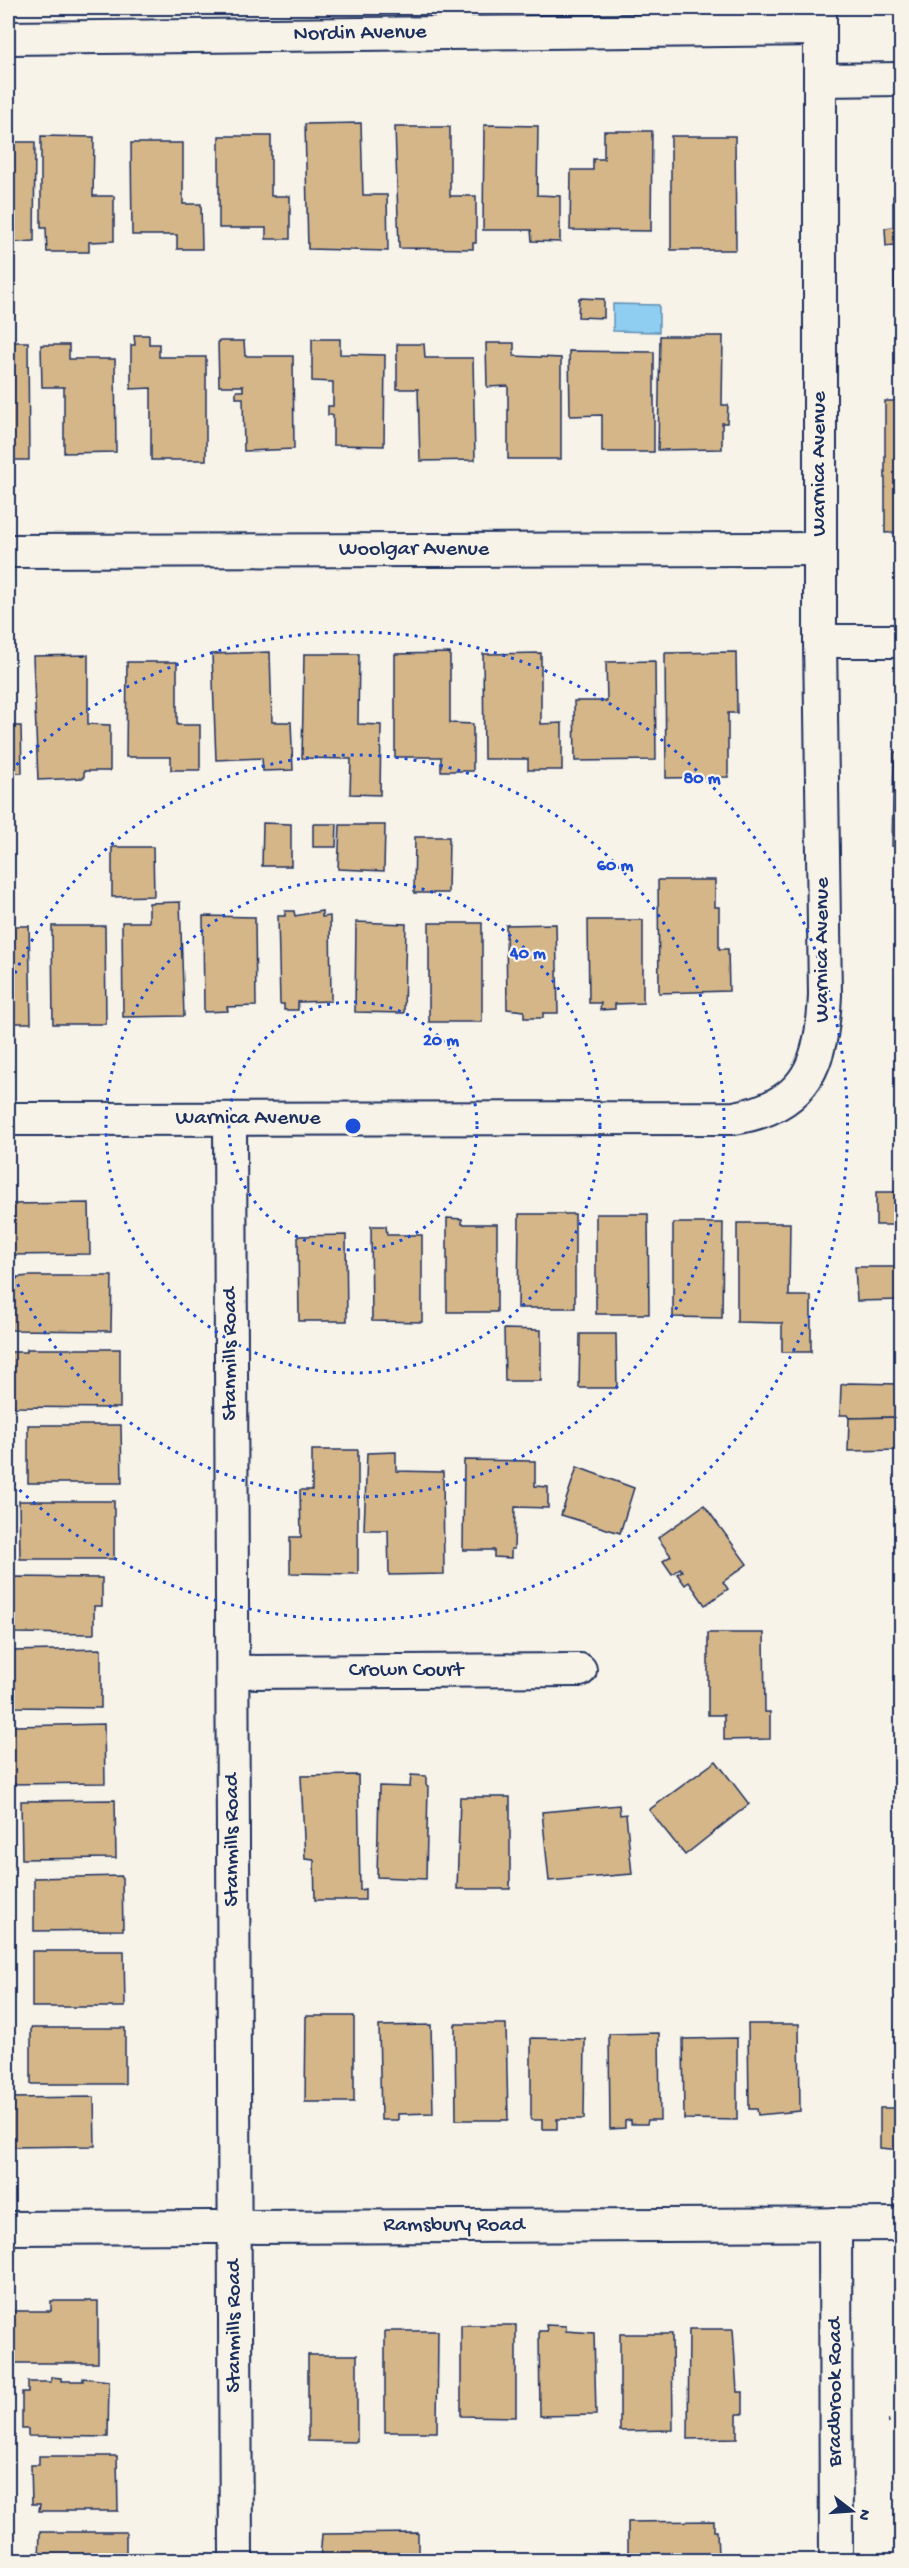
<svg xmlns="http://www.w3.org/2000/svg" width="909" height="2568" font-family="'Gochi Hand',sans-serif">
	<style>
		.water { fill: #8fcef0; stroke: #618eb6; stroke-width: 1.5 }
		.building { fill: #d5b689; stroke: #1b2f5e; stroke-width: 1.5 }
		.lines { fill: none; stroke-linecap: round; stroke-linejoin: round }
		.minor-casing { stroke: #1b2f5e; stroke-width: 36 }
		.path { stroke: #1b2f5e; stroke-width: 4; stroke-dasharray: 1.5 4.5; stroke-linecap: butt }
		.minor { stroke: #f7f3e8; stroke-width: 32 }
		.ring { fill: none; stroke: #1d4ed8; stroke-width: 3; stroke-dasharray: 3 6 }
		.labels { text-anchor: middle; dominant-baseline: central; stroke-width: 4.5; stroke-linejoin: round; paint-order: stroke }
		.street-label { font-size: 22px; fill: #1b2f5e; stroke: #f7f3e8 }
		.centre { fill: #1d4ed8; stroke: #f7f3e8; stroke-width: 3 }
		.ring-label { font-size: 18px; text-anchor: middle; font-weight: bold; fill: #1d4ed8; stroke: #f7f3e8; stroke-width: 4.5; stroke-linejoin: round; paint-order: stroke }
	</style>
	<rect width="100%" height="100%" fill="#f7f3e8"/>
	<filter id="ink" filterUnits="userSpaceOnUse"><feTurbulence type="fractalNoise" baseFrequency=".0167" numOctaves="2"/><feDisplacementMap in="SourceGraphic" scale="12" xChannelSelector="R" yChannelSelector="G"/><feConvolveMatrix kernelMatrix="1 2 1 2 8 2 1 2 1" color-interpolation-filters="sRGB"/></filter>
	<g filter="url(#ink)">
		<!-- water -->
		<path class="water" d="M613,304L659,305V332L613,331Z"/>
		<!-- building -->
		<g class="building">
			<path d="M361,123L363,195H387L388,251L308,249L305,124Z"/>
			<path d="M484,125L538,126L537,195L560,196V242L532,241L531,230H483Z"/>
			<path d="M395,127H450V196H476V243H473V249L399,248Z"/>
			<path d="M604,131H652L651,231L570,230L571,170H593V159H604Z"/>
			<path d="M41,136L94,137L93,196H114V241L89,242V252H47L46,228H41Z"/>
			<path d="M219,136H271V196H290V239H266V228H219Z"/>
			<path d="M671,136H735L736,250H671Z"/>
			<path d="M8,142H35L34,241L8,243Z"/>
			<path d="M131,143H183V204H201L202,249H177V235H132Z"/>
			<path d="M893,196H902V311H895L894,245L886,246L885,228L893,227Z"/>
			<path d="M579,298L604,299V318L578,317Z"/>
			<path d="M134,335H149V344H159V357H206V460H151V388L131,389V345H135Z"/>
			<path d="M660,336H723L722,405H728L727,423H722V449L658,450Z"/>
			<path d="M312,339H340V354L385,355L384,446L333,445V415H328V406H333V382L312,381Z"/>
			<path d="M218,341H244L245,356H293L294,449L244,451L243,398H236V391H243V386H219Z"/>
			<path d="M8,342H28L29,460H8Z"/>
			<path d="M486,343H514V356L561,358V459H508V386L487,387Z"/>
			<path d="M397,344H424L425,358H473L475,460L420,461L418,389H397Z"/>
			<path d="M41,345H69V359H115L116,452L64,453V387H42Z"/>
			<path d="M569,351L654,352V452H602V415L570,416Z"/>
			<path d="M885,401H902V532L885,533Z"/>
			<path d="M270,652L272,722H291L293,770L263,771L262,758L216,760L212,654Z"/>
			<path d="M736,652L737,713H728V777L666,778L665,653Z"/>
			<path d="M450,653V723L473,724V771H441V757H395V654Z"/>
			<path d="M541,653V724L562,723V770H528V759H484L483,654Z"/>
			<path d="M304,654H359L358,724L381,725L380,795L350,794L351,759L302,758Z"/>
			<path d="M88,655V724L110,725V771H84V778L38,780L33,656Z"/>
			<path d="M655,661L656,760L575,761L574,701H607L606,662Z"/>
			<path d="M127,662H177V725H200V770H171V757H126Z"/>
			<path d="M8,726H21L22,773H8Z"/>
			<path d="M894,752H902V847L892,846Z"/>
			<path d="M263,823L291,824V866H262Z"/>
			<path d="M313,824H337L336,847H313Z"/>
			<path d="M340,825H385L384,871L338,869Z"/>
			<path d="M415,837H449L448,893H414Z"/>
			<path d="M112,847H153L154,896L112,897Z"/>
			<path d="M658,880H715V907H719V949H728L729,991L659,993Z"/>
			<path d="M180,902L184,1016L123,1017L122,922H149V903Z"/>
			<path d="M285,911H294L295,916L322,911V917L330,916L331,1001L298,1002V1010H284V1004H280L278,916H285Z"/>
			<path d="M203,916L255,917L256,1006L227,1007L228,1011L204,1012Z"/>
			<path d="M588,920H643V1003L615,1004V1009L600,1010L601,1003H589Z"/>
			<path d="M356,922L406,924L404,1013L355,1012Z"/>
			<rect x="429" y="923" width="53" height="99"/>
			<path d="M556,924L558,1013H543V1018H524V1011L507,1009L506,925Z"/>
			<path d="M8,926H29L31,1023H8Z"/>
			<path d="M52,926H105L106,1024H53Z"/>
			<rect x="876" y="1192" width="26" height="33"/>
			<path d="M89,1203L90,1254L8,1255V1204Z"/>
			<path d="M519,1214H575V1308H518Z"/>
			<path d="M596,1214H648L649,1314H596Z"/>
			<path d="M447,1218L462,1219V1224H497V1312H447Z"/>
			<path d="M673,1223H723L722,1318L673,1317Z"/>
			<path d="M737,1223H790L789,1296H811V1352H782V1323L737,1322Z"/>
			<path d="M371,1226H386L387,1235H422V1322L372,1321Z"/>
			<path d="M346,1235L347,1321H299L298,1236Z"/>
			<path d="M855,1267H902V1300L857,1301Z"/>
			<path d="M30,1276H112L111,1331L8,1330V1278Z"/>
			<path d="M504,1329L541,1330V1381H505Z"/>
			<path d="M580,1334H616L617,1388H579Z"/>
			<path d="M27,1349H120V1408L8,1407V1352H27Z"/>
			<path d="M849,1383L900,1384L902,1417L849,1418L847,1415H840L841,1385Z"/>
			<path d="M902,1417V1450L848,1451L849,1418Z"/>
			<path d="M28,1425H121L122,1483H28Z"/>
			<path d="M312,1450H358V1574L290,1573V1537H301L300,1490H312Z"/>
			<path d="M396,1452V1471L443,1472L444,1574L389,1575L388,1530H364L367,1453Z"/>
			<path d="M464,1460L535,1461V1486L548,1487V1508L515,1507L514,1549H511V1558L494,1557V1550H463Z"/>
			<path d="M577,1467L634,1488L620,1533L561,1515Z"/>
			<path d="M19,1501H114V1559H20Z"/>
			<path d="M704,1505L747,1564L723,1582L728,1589L705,1605L689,1582L685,1585L677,1574L682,1571L680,1568L672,1574L663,1561L671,1556L658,1538Z"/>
			<rect x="897" y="1540" width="5" height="27"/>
			<path d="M13,1577L102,1578V1606H94V1634L12,1633Z"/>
			<path d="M708,1633H764L765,1712H770V1739L724,1740V1715H708Z"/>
			<path d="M101,1649V1708L10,1707V1651Z"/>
			<path d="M104,1724L105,1783L8,1784V1730L14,1726Z"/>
			<path d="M716,1761L749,1804L685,1855L649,1810Z"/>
			<path d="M358,1775L360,1890L365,1889V1900H315L314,1860L305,1859L301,1776Z"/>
			<path d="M411,1775L426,1776V1785L428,1786L426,1879L377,1877L379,1786L410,1787Z"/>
			<path d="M460,1797H510V1889H457Z"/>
			<path d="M115,1800L116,1858L22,1859L21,1801Z"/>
			<path d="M619,1805L620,1815L626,1814L632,1874L549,1881L542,1812Z"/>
			<path d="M122,1876L123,1930L34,1931V1878Z"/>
			<path d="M32,1951H124L125,2007H32Z"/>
			<path d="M306,2016H354V2102H305Z"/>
			<path d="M455,2024H506L508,2120H456Z"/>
			<path d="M748,2024H799L800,2111L758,2115L757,2109H749Z"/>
			<path d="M431,2025L433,2113L398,2114V2120H381L379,2026Z"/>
			<rect x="31" y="2028" width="94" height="56"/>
			<path d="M659,2033L660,2120H648L647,2124H631V2120L625,2121V2128L610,2129L609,2034Z"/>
			<path d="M531,2038L585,2039L584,2119H557V2129H542V2120H531Z"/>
			<path d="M737,2038V2120L684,2119L683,2039Z"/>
			<path d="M94,2097L95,2146L9,2147L8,2098Z"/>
			<path d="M899,2103H902V2150L880,2148V2108H899Z"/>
			<path d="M51,2301H98V2363H8L9,2311H51Z"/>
			<path d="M461,2325H516V2417L461,2416Z"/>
			<path d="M546,2325L566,2326V2331L594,2333L596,2415L540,2416L539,2331H547Z"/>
			<path d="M689,2329H733L737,2392H743V2414H737V2438L688,2439Z"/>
			<path d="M385,2331H438L437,2432H385Z"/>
			<path d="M620,2334H672L673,2430L620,2431Z"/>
			<path d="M308,2355H357V2442L308,2441Z"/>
			<path d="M51,2377L61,2378V2381H83V2378L109,2381L108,2437L28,2436V2429H22V2392H28V2382H51Z"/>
			<path d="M39,2456H117L118,2511H39L40,2504H32L31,2465H39Z"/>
			<path d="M714,2521V2531H717L718,2556H722V2560H628V2522Z"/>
			<path d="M40,2532H126V2560H39Z"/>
			<path d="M418,2533V2560H320L322,2534Z"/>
		</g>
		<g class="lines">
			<!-- minor casing -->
			<g class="minor-casing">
				<g id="minor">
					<path d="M8,38L820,29"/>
					<path d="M820,80L902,79"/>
					<path d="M8,551L820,549"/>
					<path d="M820,641H902"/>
					<path d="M8,1119L734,1118C808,1106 822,1062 825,995L820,641V8"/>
					<path d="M230,1119L236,2560"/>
					<path d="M233,1672L580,1670"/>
					<path d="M835,2224L836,2560"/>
					<path d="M8,2228L902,2224"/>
				</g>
			</g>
			<!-- path -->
			<path class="path" d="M888,2422H902"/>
			<!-- minor -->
			<use href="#minor" class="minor"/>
		</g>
	</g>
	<!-- distance rings -->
	<g class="ring">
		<circle cx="353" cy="1126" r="124"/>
		<circle cx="353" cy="1126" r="247"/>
		<path d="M8 990A371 371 0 1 1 8 1262"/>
		<path d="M10 771A494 494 0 1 1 10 1481"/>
	</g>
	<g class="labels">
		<!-- street labels -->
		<g class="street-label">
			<text transform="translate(360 34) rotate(-1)">Nordin Avenue</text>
			<text transform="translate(820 464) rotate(-90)">Warnica Avenue</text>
			<text x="414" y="550">Woolgar Avenue</text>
			<text transform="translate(823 950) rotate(-90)">Warnica Avenue</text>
			<text x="248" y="1119">Warnica Avenue</text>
			<text transform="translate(231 1354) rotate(-90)">Stanmills Road</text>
			<text x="406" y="1671">Crown Court</text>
			<text transform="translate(233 1840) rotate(-90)">Stanmills Road</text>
			<text x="454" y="2226">Ramsbury Road</text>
			<text transform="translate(235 2326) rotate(-90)">Stanmills Road</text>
			<text transform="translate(836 2392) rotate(-90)">Bradbrook Road</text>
		</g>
	</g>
	<circle cx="353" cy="1126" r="9" class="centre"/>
	<g class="ring-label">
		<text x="702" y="783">80 m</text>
		<text x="615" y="870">60 m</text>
		<text x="528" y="958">40 m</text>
		<text x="441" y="1045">20 m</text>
	</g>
	<!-- margin -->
	<rect width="909" height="2568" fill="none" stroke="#f7f3e8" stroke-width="30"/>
	<rect x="15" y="15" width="879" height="2538" fill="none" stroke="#1b2f5e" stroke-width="2" filter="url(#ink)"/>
	<!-- north arrow -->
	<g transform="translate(852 2511) rotate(107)" stroke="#f7f3e8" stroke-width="4.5" paint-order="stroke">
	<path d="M0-4.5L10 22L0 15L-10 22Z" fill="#1b2f5e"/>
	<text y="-9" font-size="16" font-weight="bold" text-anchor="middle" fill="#1b2f5e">N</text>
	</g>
</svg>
